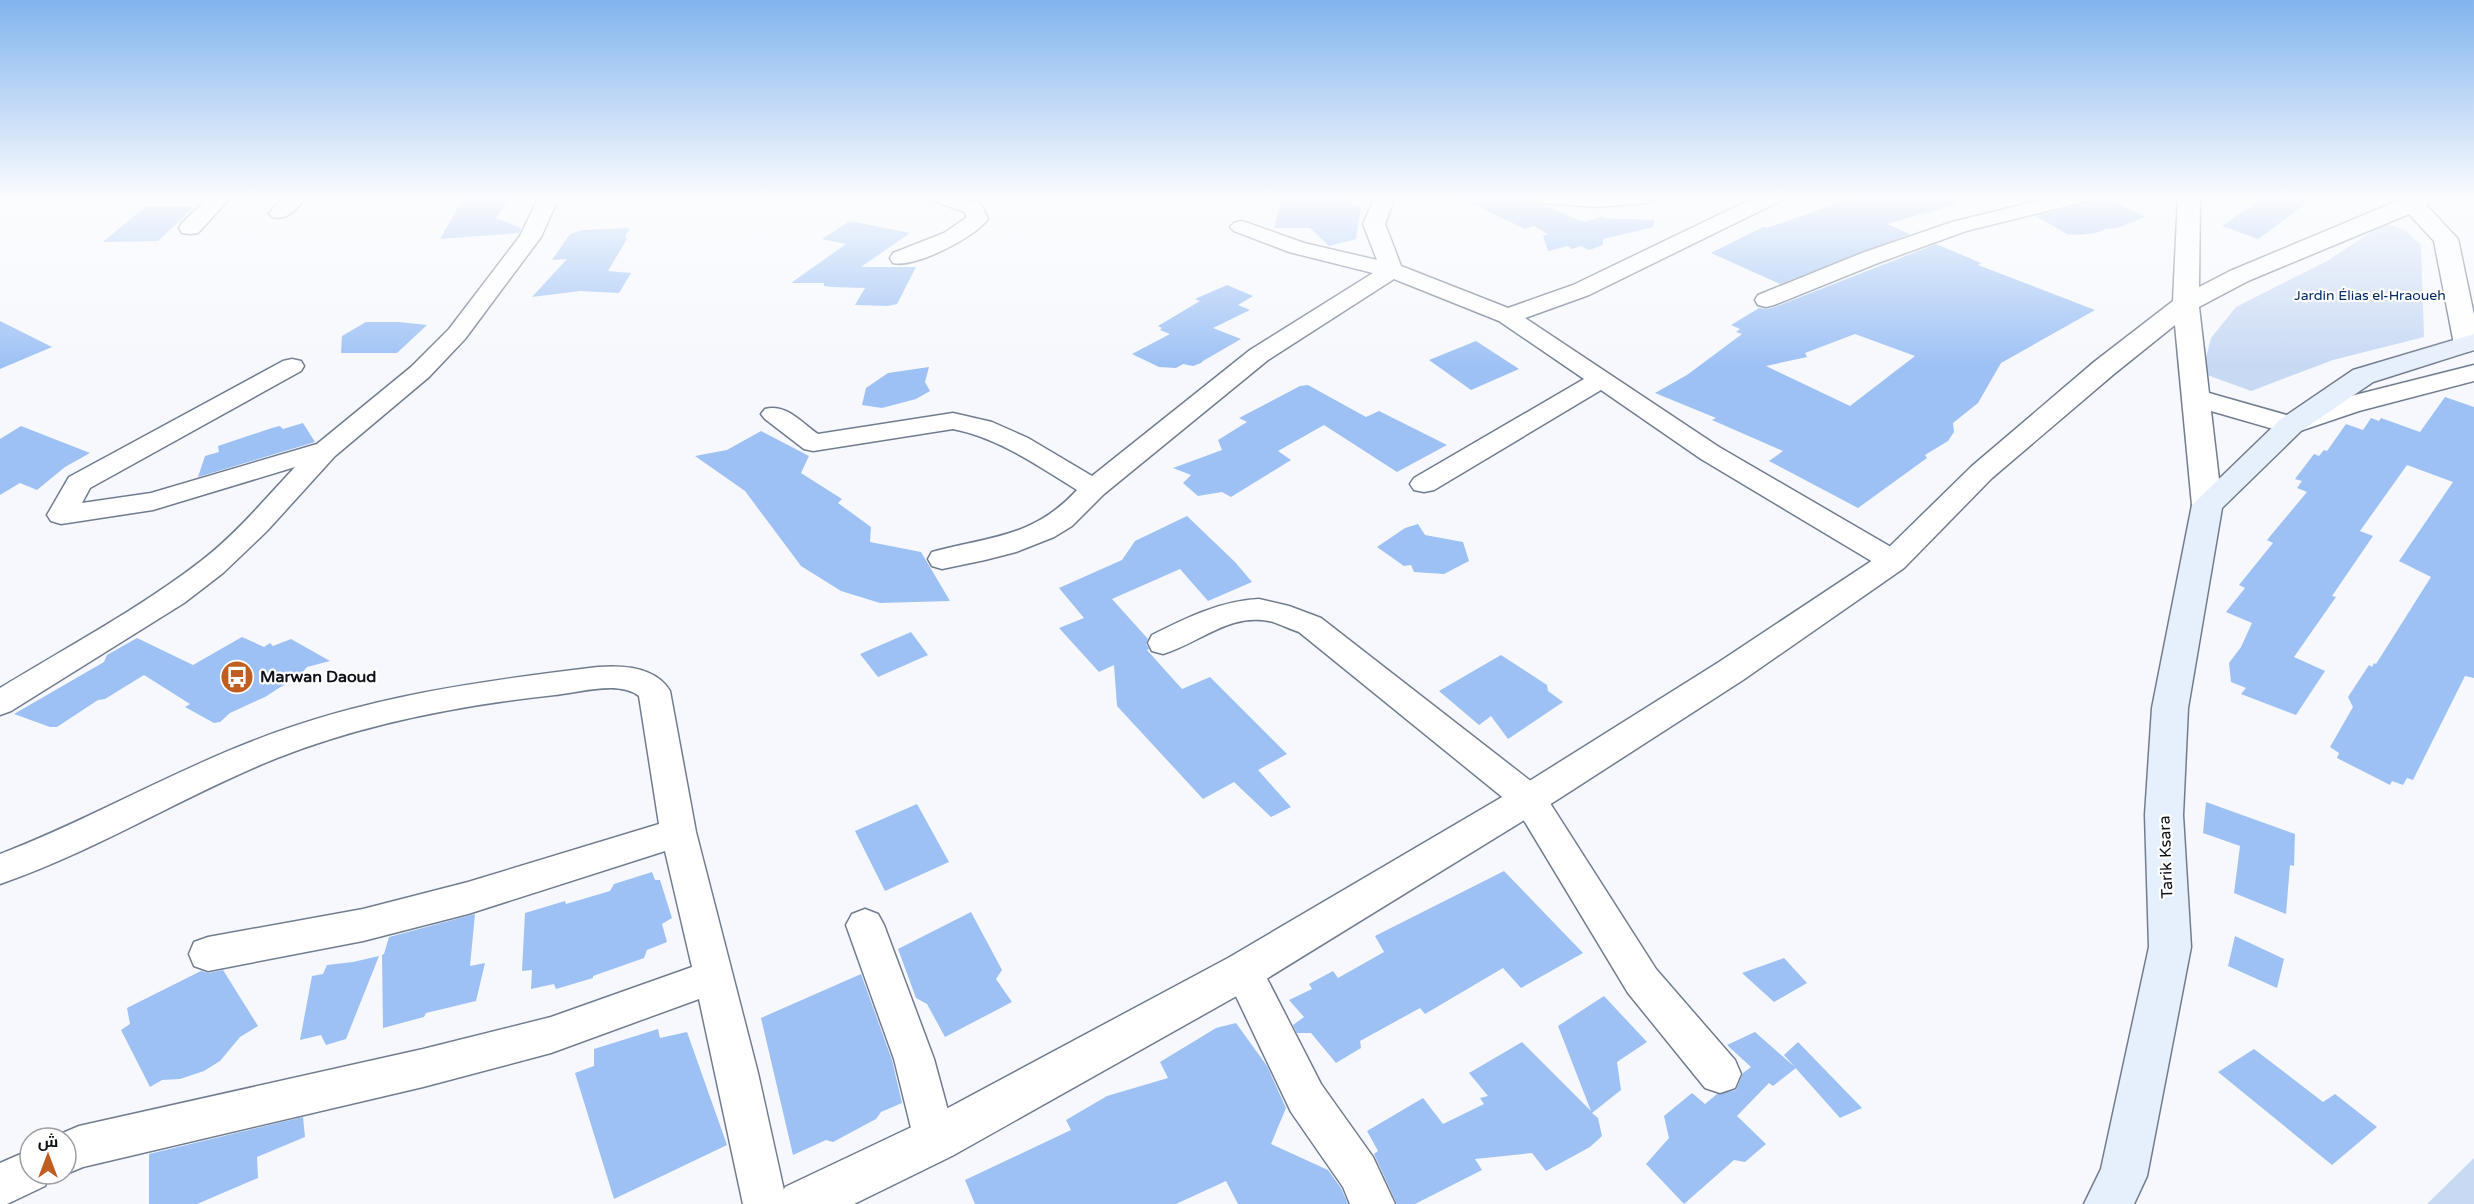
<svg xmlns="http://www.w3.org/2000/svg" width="2474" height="1204" font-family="'Varela Round',Cairo,sans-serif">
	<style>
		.green { fill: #c8d9f4 }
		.building { fill: #9dc1f5; fill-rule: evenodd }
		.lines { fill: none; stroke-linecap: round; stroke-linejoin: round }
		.minor-casing { stroke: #717d8f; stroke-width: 3 }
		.tertiary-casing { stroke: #717d8f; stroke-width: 3 }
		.secondary-casing { stroke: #717d8f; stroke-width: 3 }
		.minor { fill: #fff; fill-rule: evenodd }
		.tertiary { fill: #fff; fill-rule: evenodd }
		.secondary { fill: #e6effc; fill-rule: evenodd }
		.labels { text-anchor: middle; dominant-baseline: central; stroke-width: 4.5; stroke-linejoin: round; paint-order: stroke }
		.far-park-label { font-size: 14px; fill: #022a63; stroke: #fff }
		.poi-label { font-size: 16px; font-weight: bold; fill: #0c1017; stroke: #fff; text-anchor: start }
		.street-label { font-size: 16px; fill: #0c1017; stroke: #fff }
	</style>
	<rect width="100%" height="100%" fill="#f6f8fd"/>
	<!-- green -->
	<g class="green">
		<path d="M2385,223L2405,230L2421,245L2424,337L2333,360L2251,391L2202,373L2211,338L2236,307L2327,261Z"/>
		<path d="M2474,1158V1204H2427Z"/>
	</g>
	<!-- building -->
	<g class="building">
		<path d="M464,197H511L496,218L521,228L519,233L440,239Z"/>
		<path d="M1288,197H1351V206L1361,205L1356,239L1329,246L1310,228H1274L1280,203Z"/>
		<path d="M1458,197H1522L1584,222L1604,216V218L1654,220V227L1603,239V245L1589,250L1581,246L1572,249L1568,246L1548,251L1543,236L1548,234L1534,226L1525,229Z"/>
		<path d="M1855,197H1956L1957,204L1887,224L1910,234L1780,284L1711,253L1763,227L1767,228Z"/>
		<path d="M2264,197H2315L2258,239L2222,226Z"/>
		<path d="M2108,198L2145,217L2118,228L2106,229L2096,233L2078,235L2067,234L2036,216Z"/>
		<path d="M145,207H194L158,241L103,242Z"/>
		<path d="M850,221L910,233L861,267H916L897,304L888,306L855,305L865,288L832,287L824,286V283H791L846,244L822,239Z"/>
		<path d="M630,228L625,237L627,239L608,271L631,273L619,293L580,291L532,297L567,259L552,260L570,234L582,230Z"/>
		<path d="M1936,244L1981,263L1978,265L2095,310L2001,363L1978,403L1953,423L1954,432L1948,441L1925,455L1927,458L1858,508L1769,461L1783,451L1712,420L1716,418L1655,393L1687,375L1742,334L1736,332L1740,329L1731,325L1759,308L1767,309L1775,307ZM1855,334L1915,356L1850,406L1766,366L1807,357L1805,353Z"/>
		<path d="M1227,285L1253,296L1238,305L1250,310L1213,328L1241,339L1203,361L1201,363L1193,366L1183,364L1176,368L1159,367L1132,354L1170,334L1160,330L1162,328L1158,326L1200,301L1195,299Z"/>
		<path d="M0,321L52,347L0,369Z"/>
		<path d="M366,322H399L427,325L397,353H341L342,336Z"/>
		<path d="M1476,341L1519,369L1471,390L1429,360Z"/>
		<path d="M929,367L925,382L930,391L916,399L882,408L862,405L866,388L888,373Z"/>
		<path d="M1308,385L1366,417L1379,411L1447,445L1397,472L1324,425L1278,451L1291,460L1231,497L1222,492L1198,496L1183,483L1191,475L1173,468L1222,450L1218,440L1247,422L1239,418L1300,386Z"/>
		<path d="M2445,397L2474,407V678L2465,676L2413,780L2407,778L2403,785L2392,781L2390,785L2337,758L2339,753L2330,747L2353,707L2348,697L2369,665L2372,667L2374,663L2376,664L2431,577L2399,561L2453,482L2407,465L2360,531L2373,536L2332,596L2336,597L2294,657L2325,671L2296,715L2241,694L2246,688L2231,682L2229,663L2241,647L2252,623L2226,612L2245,588L2239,585L2273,543L2267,540L2307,492L2297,488L2302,481L2295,479L2314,454L2319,456L2324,450L2327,451L2346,424L2363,430L2371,418L2379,421L2381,418L2420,432Z"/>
		<path d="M303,423L315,442L198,477L205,456L219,452L218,446L272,428L280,426L283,429Z"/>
		<path d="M21,426L90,453L65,467L37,490L20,483L0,495V439Z"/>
		<path d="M761,431L809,456L801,473L842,499L838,503L871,527L870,542L921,552L950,601L880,603L841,591L801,566L745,491L695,456L727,450Z"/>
		<path d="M1187,516L1235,562L1252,582L1208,601L1180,569L1112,599L1148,639L1146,644L1149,649L1147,650L1182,689L1210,677L1287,754L1258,770L1291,807L1271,817L1234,782L1203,799L1117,706L1114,665L1099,672L1059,628L1084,618L1059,588L1122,560L1135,541Z"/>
		<path d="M1418,524L1425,535L1463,542L1469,561L1444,574L1414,572L1411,565L1404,566L1377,547L1405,528Z"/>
		<path d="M911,632L928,655L878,677L860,654Z"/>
		<path d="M242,637L264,647L270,643L273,646L291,639L330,661L307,667L301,674L265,697L230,713L220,722L214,723L185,707L190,704L144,675L105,699L98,700L57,727H50L14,714L104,662L107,655L137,638L193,665Z"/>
		<path d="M1501,655L1547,685L1548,691L1563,702L1508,739L1491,716L1479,725L1439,691Z"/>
		<path d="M2206,802L2295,834L2294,866L2290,865L2286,914L2234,893L2240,846L2203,833Z"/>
		<path d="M917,804L949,862L885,891L855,831Z"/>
		<path d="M1504,871L1583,953L1521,988L1503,968L1425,1014L1420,1008L1360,1041L1361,1048L1336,1063L1311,1033H1297L1293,1025L1304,1017L1289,1000L1312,989L1309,984L1333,971L1338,978L1384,952L1375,936Z"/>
		<path d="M652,872L655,880H660L672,918L662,924L667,942L647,950L644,958L593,976V978L556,989L554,984L531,989L532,970L522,971L525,913L565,901L566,904L610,891L614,884Z"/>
		<path d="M971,912L1002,970L996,979L1012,1002L945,1037L927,1004L916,998L898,949Z"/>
		<path d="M475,914L470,966L485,963L476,1001L426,1013L424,1017L383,1028L382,955L384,954L389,937Z"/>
		<path d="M2235,936L2284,959L2277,988L2228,966Z"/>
		<path d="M379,956L346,1039L326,1045L321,1035L300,1040L312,976L323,974L327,965L353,962Z"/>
		<path d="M1784,958L1807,983L1774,1002L1742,973Z"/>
		<path d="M223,970L258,1026L240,1037L220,1061L204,1071L180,1079L162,1080L150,1087L121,1030L130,1024L127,1008L201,971L208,973Z"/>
		<path d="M861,974L892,1060L902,1103L881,1112L876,1119L833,1142L826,1140L793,1155L761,1018Z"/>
		<path d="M1604,996L1647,1042L1617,1062L1621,1090L1592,1113L1598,1118L1602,1136L1590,1147L1546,1171L1532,1153L1475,1159L1482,1170L1415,1204H1397L1374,1154L1378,1151L1367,1131L1423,1098L1443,1124L1484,1104L1480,1098L1488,1096L1469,1073L1522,1042L1591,1111L1558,1026Z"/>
		<path d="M1236,1023L1267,1066L1286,1108L1271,1144L1328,1170L1341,1188L1348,1204H1238L1226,1181L1176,1204H975L965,1180L1071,1130L1066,1120L1107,1096L1168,1078L1160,1062L1216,1028Z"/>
		<path d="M658,1029L660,1038L687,1032L727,1145L614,1199L575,1073L594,1066V1049Z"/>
		<path d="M1755,1032L1796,1068L1773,1086L1769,1083L1737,1116L1766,1144L1745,1162L1734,1160L1684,1204L1646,1164L1669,1138L1664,1116L1692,1093L1705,1104L1717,1094L1736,1090L1743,1073L1751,1067L1727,1045Z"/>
		<path d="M1798,1042L1862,1108L1840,1118L1784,1055Z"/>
		<path d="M2254,1049L2323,1102L2335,1094L2377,1127L2332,1165L2218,1072Z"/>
		<path d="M303,1117L305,1137L257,1157L258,1178L197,1204H149V1154Z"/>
	</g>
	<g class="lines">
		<!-- minor casing -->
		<g class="minor-casing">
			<g id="minor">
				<path d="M209,197H231L198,233L190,234L182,233L179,228L182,223Z"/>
				<path d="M284,197H306C297,209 287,221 272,217L269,213Z"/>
				<path d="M539,197H559L541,237L465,339L429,377L335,456L267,531L223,573L184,603L11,711L0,715V688C67,647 139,609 201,561C236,534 265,499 295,467L153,510L61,524L51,521L47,515L69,477L283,361L292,359L301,361L304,366L301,371L90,488L82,503L151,493L317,444L411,367L449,329L520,236Z"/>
				<path d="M930,197H962L981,204L988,219C974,238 915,268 893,263L890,258L893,253L944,233L966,218L965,212L933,201Z"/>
				<path d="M1375,197H1395L1385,224L1401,266L1508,308L1573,285L1756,197H1783L1780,201L1589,295L1525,318L1719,447L1903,554L1908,561L1903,568L1893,571L1883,568L1701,459L1601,390L1434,490L1424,492L1414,490L1410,484L1414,478L1584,379L1499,321L1394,279L1268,360L1104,494L1072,526L1054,537L1016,552L985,560L942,569L932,566L928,559L932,552C990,536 1033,538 1077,490C1038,466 999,438 953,429L813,451L804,449L765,419L761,414L765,409C786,403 802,423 818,434L953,413L992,422L1028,438L1092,476L1250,350L1373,273L1289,252L1234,231L1230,227L1234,223L1241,221L1248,223L1304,243L1377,260L1363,224Z"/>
				<path d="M1535,197H1655L1652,201L1645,203L1598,207L1545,203L1538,201Z"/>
				<path d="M2053,197H2091L2088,201L1966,231L1878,263L1774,305L1766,307L1758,305L1755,300L1758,295L1862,253L1952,222Z"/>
				<path d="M1259,599L1289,606L1321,618L1541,789L1656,969L1735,1060L1741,1074L1735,1088L1720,1093L1705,1088L1628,993L1517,809L1299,632C1290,629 1282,625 1273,622C1231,611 1200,643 1163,654L1152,651L1148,643L1152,635C1186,618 1220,601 1259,599Z"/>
				<path d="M598,667C624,665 656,667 670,691L696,832L758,1073L787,1204H743L699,999L551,1053L423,1087L83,1167L66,1174V1138H51L79,1126L423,1049L551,1017L692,967L665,851L468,914L363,941L208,971L194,966L189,954L194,942L208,937L363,909L468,882L659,824L639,696C618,680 578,693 555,695C460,705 366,723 277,758C183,796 96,851 0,884V854C87,821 167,774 253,741C364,697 480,681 598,667Z"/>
				<path d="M865,909L878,914L884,925L934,1059L956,1140L950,1155L935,1161L920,1155L914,1140L894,1059L846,925L852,914Z"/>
				<path d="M1243,954L1257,959L1321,1084L1373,1157L1395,1204H1350L1343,1187L1291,1112L1224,971L1229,959Z"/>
				<path d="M30,1150V1174H50L45,1186L7,1204H0V1163Z"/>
			</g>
		</g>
		<!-- tertiary casing -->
		<g class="tertiary-casing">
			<path id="tertiary" d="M2178,197H2200L2199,287L2230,271L2407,197H2433L2426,205L2458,239L2474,315V350L2467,352L2458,350L2454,344L2434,241L2409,214L2248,281L2199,307L2209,393L2290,416L2339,399L2474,365V381L2359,411L2291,434L2211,411L2222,505L2218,512L2207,515L2196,512L2192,505L2175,325L2114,374L1992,478L1904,568L1743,680L1557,800L1258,984L952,1156L854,1204H778L785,1187L918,1124L1228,958L1531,780L1719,662L1882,554L1972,466L2094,362L2173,301Z"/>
		</g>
		<!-- secondary casing -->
		<g class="secondary-casing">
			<path id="secondary" d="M2474,334V350L2373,382L2301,431L2222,508L2188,708L2183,815L2191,947L2147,1176L2134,1204H2084L2101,1169L2149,947L2145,815L2152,708L2192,505L2281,419L2353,370Z"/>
		</g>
		<!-- minor -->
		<use href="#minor" class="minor"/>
		<!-- tertiary -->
		<use href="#tertiary" class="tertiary"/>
		<!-- secondary -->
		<use href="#secondary" class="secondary"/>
	</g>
	<!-- sky -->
	<linearGradient id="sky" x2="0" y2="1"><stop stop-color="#82b4ee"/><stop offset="0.54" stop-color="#fbfcfe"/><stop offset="1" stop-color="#fbfcfe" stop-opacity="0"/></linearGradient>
	<rect width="2474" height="366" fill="url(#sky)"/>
	<!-- icons -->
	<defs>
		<g id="bus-disc" transform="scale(1.725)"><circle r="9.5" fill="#bf5e20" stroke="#fff"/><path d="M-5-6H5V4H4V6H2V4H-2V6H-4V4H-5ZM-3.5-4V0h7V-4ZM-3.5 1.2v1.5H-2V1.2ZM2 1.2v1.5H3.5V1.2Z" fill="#fff"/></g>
	</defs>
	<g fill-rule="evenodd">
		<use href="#bus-disc" x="237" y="677"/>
	</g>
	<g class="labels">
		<!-- far-park labels -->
		<g class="far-park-label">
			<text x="2370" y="295">Jardin Élias el-Hraoueh</text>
		</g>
		<!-- poi labels -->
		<g class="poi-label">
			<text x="260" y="677">Marwan Daoud</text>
		</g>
		<!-- street labels -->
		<g class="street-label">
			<text transform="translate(2166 857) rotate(-92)">Tarik Ksara</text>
		</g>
	</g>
	<!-- north arrow -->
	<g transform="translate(48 1156)"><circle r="28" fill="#ffffff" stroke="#9e9fa2" stroke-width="1.5"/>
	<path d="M0-4.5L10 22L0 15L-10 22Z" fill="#bf5e20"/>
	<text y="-9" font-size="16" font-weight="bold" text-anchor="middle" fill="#0c1017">ش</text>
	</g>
</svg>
